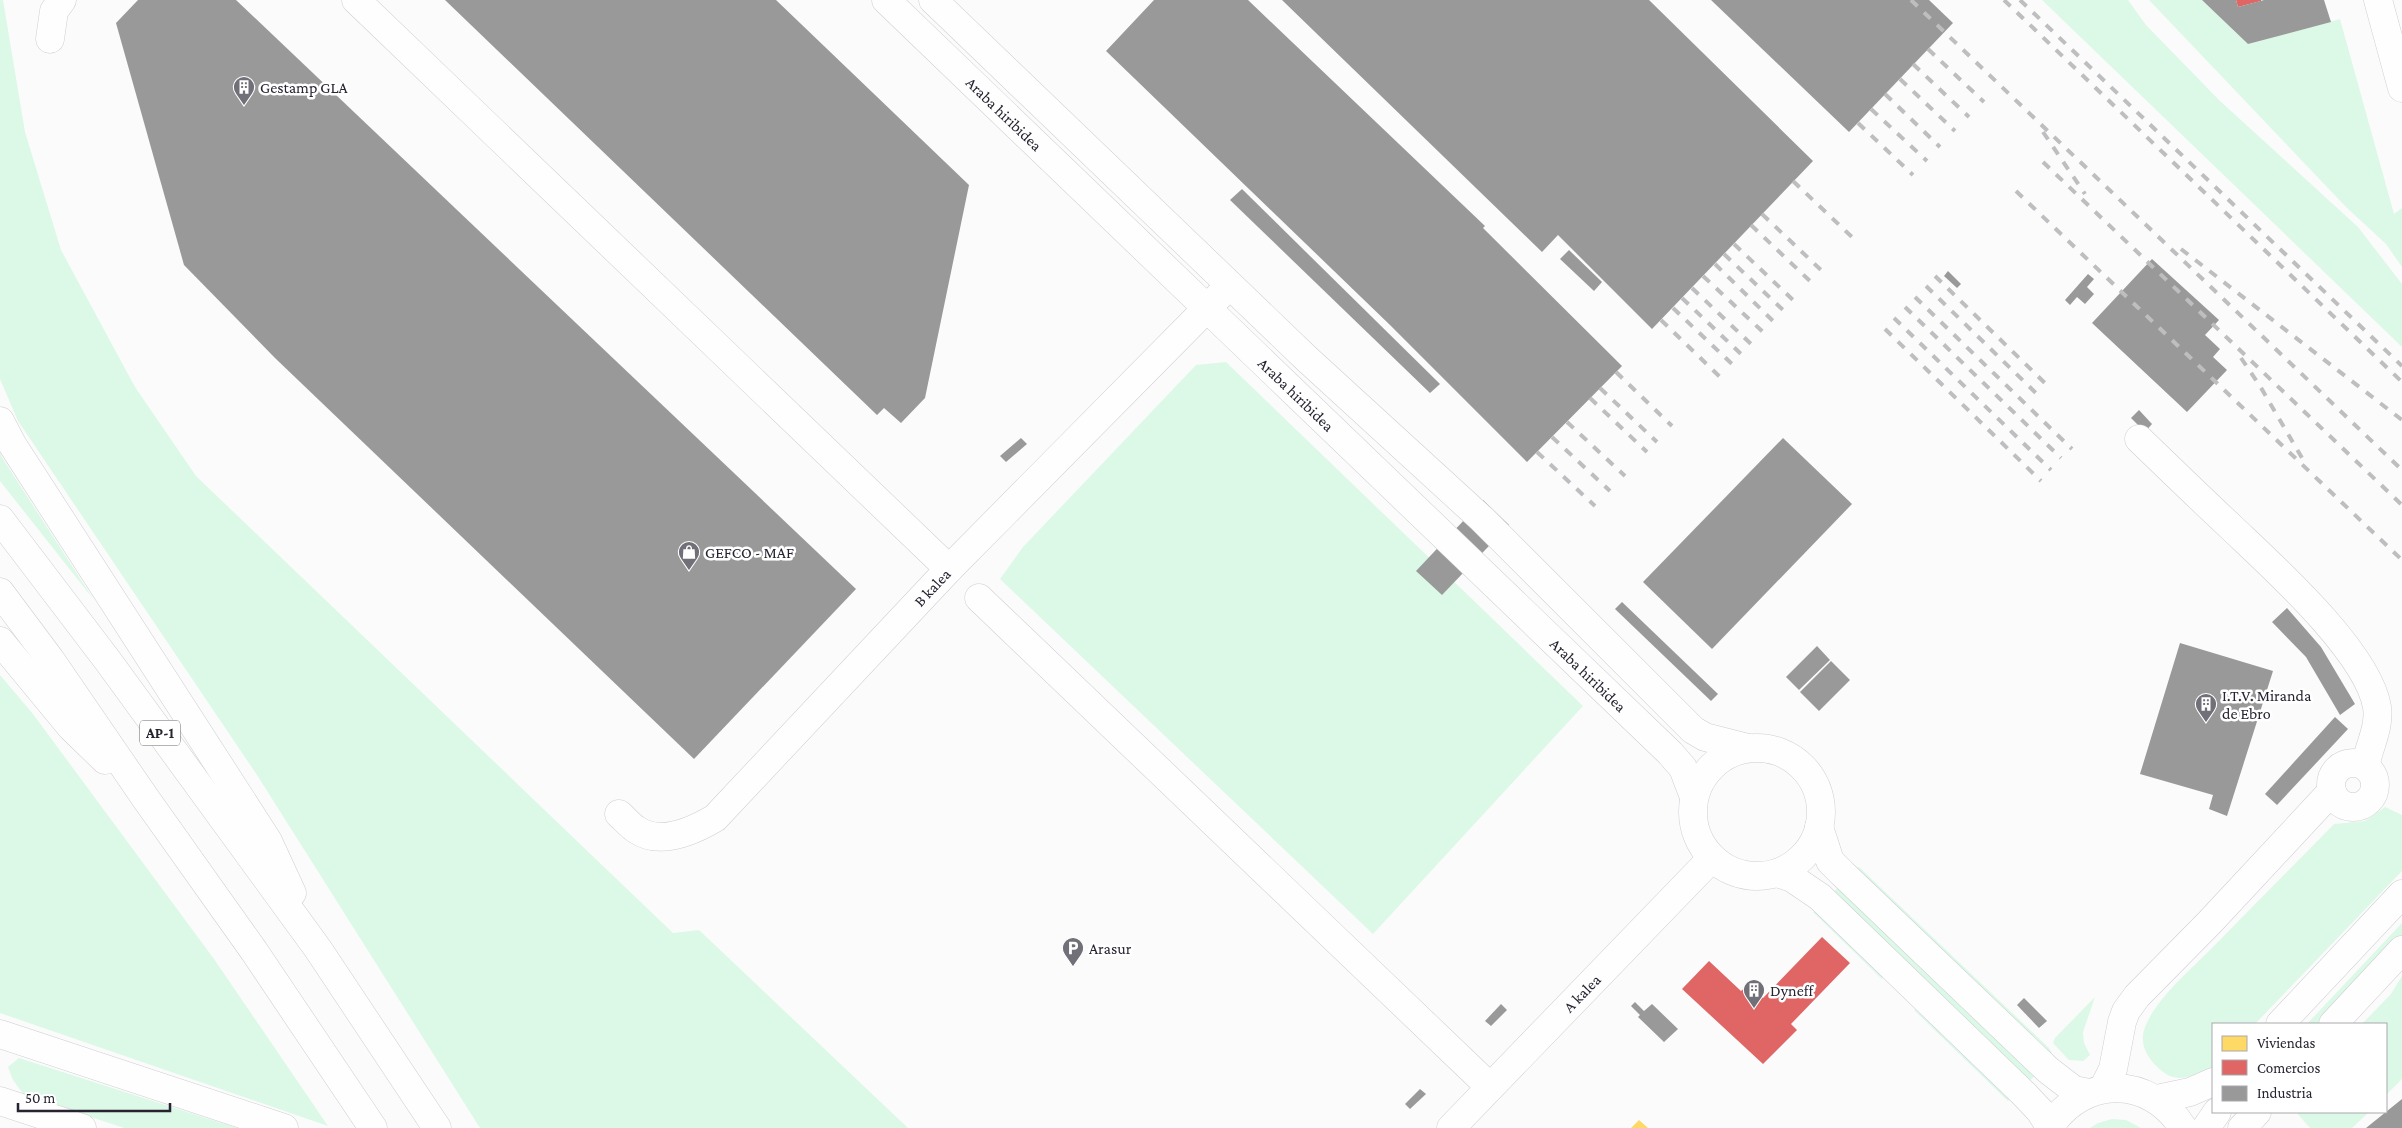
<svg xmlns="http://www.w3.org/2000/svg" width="2402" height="1128" font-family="'Crimson Pro',serif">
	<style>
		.green { fill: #dcf9e8 }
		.homes { fill: #ffd966 }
		.shops { fill: #e06666 }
		.industry { fill: #999 }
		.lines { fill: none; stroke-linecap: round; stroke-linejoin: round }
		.minor-casing { stroke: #cecdd3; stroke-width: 29 }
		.highway-casing { stroke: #cecdd3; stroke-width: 29 }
		.minor { stroke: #fefefe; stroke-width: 28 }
		.highway { stroke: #fefefe; stroke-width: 28 }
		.rail { stroke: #bebdbf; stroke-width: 4; stroke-dasharray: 9 9; stroke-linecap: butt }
		.labels { text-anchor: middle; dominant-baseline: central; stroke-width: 5; stroke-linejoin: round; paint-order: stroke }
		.shield { fill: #fff; stroke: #68656e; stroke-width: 1 }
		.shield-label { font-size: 15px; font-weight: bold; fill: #272330 }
		.poi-label { font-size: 16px; fill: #272330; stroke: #fff; text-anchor: start }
		.street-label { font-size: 16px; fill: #272330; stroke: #fff }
	</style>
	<rect width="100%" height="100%" fill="#fbfbfb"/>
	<!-- green -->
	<g class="green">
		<path d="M0,0H3L25,132L61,250L135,387L196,476L673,933L699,930L908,1128H480L257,775L18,421L0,379Z"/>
		<path d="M2042,0H2128L2146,25L2219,100L2358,227L2402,284V347Z"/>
		<path d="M2149,0H2202L2248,44L2340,19L2394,214L2402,208V267L2386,244L2346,207Z"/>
		<path d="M1226,362L1583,706L1373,934L1000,579L1023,547L1196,365Z"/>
		<path d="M0,453L3,459L94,600L0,481Z"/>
		<path d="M0,675L33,714L214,959L328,1126L0,1013Z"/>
		<path d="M2385,807L2402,815V871L2255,1024H2213V1066L2210,1069C2195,1075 2178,1084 2163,1072C2149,1061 2138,1046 2145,1027C2156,999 2190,970 2211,949C2252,907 2293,866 2334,824L2365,821Z"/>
		<path d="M1859,867L2049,1048L2052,1053L2051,1058L1854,869Z"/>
		<path d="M1840,885L2037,1074L2028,1082L1832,894Z"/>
		<path d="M1816,911L1883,976L1882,979L1813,912Z"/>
		<path d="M2402,923V938L2319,1024H2307Z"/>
		<path d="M2402,976V1079L2386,1095V1024H2362L2391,994Z"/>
		<path d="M2095,997L2083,1032L2084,1043L2090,1055L2083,1061L2069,1060L2053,1043L2055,1038Z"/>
		<path d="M1918,1008L2012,1096L2008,1101L1914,1010Z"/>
		<path d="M19,1058L237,1128H124L24,1095L13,1080L8,1067Z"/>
		<path d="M2296,1112H2369L2352,1128H2310Z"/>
		<path d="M2112,1119L2126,1120L2141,1128H2090L2098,1123Z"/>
	</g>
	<!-- homes -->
	<path class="homes" d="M1639,1120L1648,1128H1631Z"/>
	<!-- shops -->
	<g class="shops">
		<path d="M2236,0H2261V1L2238,7Z"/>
		<path d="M1822,937L1850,963L1791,1024L1797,1030L1763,1064L1682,989L1709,961L1741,991L1749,984L1763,998Z"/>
	</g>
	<!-- industry -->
	<g class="industry">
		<path d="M138,0H236L856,589L694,759L275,358L184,265L116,23Z"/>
		<path d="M445,0H776L969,185L925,398L901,423L884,408L877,415Z"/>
		<path d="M1154,0H1248L1485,226L1483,228L1622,366L1527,462L1390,325L1106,51Z"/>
		<path d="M1282,0H1649L1813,161L1652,329L1558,235L1542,252Z"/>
		<path d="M1711,0H1929L1953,23L1849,132Z"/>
		<path d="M2202,0H2236L2238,7L2264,0H2324L2331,22L2248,44Z"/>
		<path d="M1242,189L1440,384L1430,393L1230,200Z"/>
		<path d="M1569,250L1602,282L1594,291L1560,259Z"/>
		<path d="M2152,259L2219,320L2205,335L2220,349L2213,357L2227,370L2187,412L2092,323Z"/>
		<path d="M1948,271L1961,284L1957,288L1944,276Z"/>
		<path d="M2088,274L2094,279L2087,287L2094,294L2085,304L2077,297L2070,305L2065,300Z"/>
		<path d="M2139,410L2152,424L2145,432L2131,418Z"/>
		<path d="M1021,438L1027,444L1006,462L1000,456Z"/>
		<path d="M1783,438L1852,504L1712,649L1643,582Z"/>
		<path d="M1483,500L1509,525L1442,595L1416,571Z"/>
		<path d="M1622,602L1718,694L1711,701L1615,609Z"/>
		<path d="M2287,608L2321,647L2355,704L2340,715L2306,657L2272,622Z"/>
		<path d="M2180,643L2273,671L2227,816L2209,809L2213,795L2140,774Z"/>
		<path d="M1817,646L1830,660L1799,690L1786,677Z"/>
		<path d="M1831,661L1850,680L1819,711L1800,692Z"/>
		<path d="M2335,717L2348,729L2277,805L2265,794Z"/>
		<path d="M2024,998L2047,1021L2039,1028L2017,1005Z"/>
		<path d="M1635,1002L1644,1011L1652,1004L1678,1029L1664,1042L1638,1017L1640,1015L1631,1006Z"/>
		<path d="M1501,1004L1507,1010L1491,1026L1485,1021Z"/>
		<path d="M1420,1089L1426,1094L1410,1109L1405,1104Z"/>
		<path d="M2402,1099V1128H2366Z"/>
	</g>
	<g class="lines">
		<!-- minor casing -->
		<g class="minor-casing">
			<g id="minor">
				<path d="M356,0L949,569"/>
				<path id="s1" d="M886,0L1670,753L1683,768L1694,797"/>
				<path d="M933,0L1307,359L1482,519L1693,730L1705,737L1748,748"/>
				<path d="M2378,0L2402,88"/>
				<path d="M50,39L54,11L62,0"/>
				<path d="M2139,439C2170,469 2201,499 2232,528C2273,567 2368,652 2377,707C2380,727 2369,747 2365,766"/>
				<path d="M979,598L1490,1087"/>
				<circle cx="1757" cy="812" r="64"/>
				<circle cx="2353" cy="785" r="22"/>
				<path id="s2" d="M619,814C625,819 630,826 637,830C661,846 693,831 715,818L949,569L1219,296"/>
				<path d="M1819,827L1830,861L1843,874L2048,1070L2074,1090L2089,1093"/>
				<path d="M1777,873L1792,878L1820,897L2024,1094L2040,1111L2050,1127"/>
				<path d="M2280,1024L2402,894"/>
				<path d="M2333,1024L2402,950"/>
				<path d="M2103,1089L2113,1069L2122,1022L2126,1011L2137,996L2210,922L2332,791"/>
				<path d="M2157,1099L2190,1092L2213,1082"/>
				<path id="s3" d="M1451,1128L1712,858"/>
				<path d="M2049,1128C2083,1075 2150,1075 2183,1128"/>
				<path d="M2206,1128L2217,1112"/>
				<path d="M2242,1128L2257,1112"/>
			</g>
		</g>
		<!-- highway casing -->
		<g class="highway-casing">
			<g id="highway">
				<path d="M0,421L12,444L268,841L292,893"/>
				<path d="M0,519L108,661L318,949L437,1128"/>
				<path d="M0,592L50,659L146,799L254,951L373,1128"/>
				<path d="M0,641L71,727L105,760"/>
				<path d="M0,1034L284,1128"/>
				<path d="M0,1101L82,1128"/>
			</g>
		</g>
		<!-- minor -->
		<use href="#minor" class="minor"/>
		<!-- highway -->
		<use href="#highway" class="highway"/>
		<!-- rail -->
		<g class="rail">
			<path d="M1911,0L2402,470"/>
			<path d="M2004,0L2402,382"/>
			<path d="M2020,0L2402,366"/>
			<path d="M1928,49L1984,102"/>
			<path d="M1913,64L1969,117"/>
			<path d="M1900,79L1955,131"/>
			<path d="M1885,94L1940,147"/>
			<path d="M1871,109L1927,161"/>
			<path d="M1858,123L1913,175"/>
			<path d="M2043,132L2085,194"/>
			<path d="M2043,162L2402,505"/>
			<path d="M1793,181L1853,238"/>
			<path d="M2016,191L2402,560"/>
			<path d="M1762,214L1822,271"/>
			<path d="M1751,225L1811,282"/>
			<path d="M1734,244L1793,300"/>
			<path d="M2181,249L2402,420"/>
			<path d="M1724,254L1783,310"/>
			<path d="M1715,264L1773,321"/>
			<path d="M1703,276L1763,332"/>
			<path d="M1935,276L2049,387"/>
			<path d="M1926,286L2040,397"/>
			<path d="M1692,288L1751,344"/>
			<path d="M1915,297L2072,449"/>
			<path d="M1682,298L1741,354"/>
			<path d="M1905,307L2061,458"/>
			<path d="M1673,308L1732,364"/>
			<path d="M1894,318L2051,470"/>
			<path d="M1661,320L1720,377"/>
			<path d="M1885,329L2041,481"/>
			<path d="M2241,358L2260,386L2302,458"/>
			<path d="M1616,372L1672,426"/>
			<path d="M1600,388L1657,442"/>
			<path d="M1590,398L1647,452"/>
			<path d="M1567,422L1625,476"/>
			<path d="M1552,437L1610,491"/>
			<path d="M1537,452L1595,506"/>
		</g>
	</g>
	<!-- icons -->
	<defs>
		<g id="building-pin" transform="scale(1.125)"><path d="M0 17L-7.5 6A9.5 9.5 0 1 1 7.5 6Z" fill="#716f77" stroke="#fff"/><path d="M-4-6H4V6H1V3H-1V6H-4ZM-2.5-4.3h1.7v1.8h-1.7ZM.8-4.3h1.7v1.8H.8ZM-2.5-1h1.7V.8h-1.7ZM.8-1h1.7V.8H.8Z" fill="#fff"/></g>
		<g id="shop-pin" transform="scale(1.125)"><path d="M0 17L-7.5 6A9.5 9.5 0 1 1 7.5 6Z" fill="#716f77" stroke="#fff"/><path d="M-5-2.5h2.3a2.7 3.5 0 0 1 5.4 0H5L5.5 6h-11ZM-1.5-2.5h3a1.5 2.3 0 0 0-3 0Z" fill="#fff"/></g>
		<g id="parking-pin" transform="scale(1.125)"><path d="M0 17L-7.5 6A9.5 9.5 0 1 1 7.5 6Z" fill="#716f77" stroke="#fff"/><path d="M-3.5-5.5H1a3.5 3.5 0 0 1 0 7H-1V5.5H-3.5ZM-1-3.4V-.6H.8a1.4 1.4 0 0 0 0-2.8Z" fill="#fff"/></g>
	</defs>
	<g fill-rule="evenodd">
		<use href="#building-pin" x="244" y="87"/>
		<use href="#shop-pin" x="689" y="552"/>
		<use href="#building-pin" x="2206" y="704"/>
		<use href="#parking-pin" x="1073" y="948"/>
		<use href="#building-pin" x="1754" y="990"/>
	</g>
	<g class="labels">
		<!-- shield labels -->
		<rect class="shield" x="140" y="720.5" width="40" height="25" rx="4"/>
		<g class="shield-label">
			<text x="160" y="733">AP-1</text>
		</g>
		<!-- poi labels -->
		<g class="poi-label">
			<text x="260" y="87">Gestamp GLA</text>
			<text x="705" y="552">GEFCO - MAF</text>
			<text x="2222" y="695">I.T.V. Miranda<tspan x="2222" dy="18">de Ebro</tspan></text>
			<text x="1089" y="948">Arasur</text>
			<text x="1770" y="990">Dyneff</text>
		</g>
		<!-- street labels -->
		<g class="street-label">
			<text stroke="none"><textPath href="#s1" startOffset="164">Araba hiribidea</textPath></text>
			<text stroke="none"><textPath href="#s1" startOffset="569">Araba hiribidea</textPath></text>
			<text stroke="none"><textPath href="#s2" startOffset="424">B kalea</textPath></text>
			<text stroke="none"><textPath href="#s1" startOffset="974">Araba hiribidea</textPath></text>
			<text stroke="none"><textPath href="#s3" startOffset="188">A kalea</textPath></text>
		</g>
	</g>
	<!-- legend -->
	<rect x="2212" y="1023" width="175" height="90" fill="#ffffff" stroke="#a9a7ac"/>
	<rect x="2222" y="1036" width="25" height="15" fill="#ffd966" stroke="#a9a7ac"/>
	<text x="2257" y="1048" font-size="15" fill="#272330">Viviendas</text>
	<rect x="2222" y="1060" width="25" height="15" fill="#e06666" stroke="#a9a7ac"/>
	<text x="2257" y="1073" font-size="15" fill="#272330">Comercios</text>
	<rect x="2222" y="1086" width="25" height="15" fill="#999999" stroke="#a9a7ac"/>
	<text x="2257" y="1098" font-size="15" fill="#272330">Industria</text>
	<!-- scale -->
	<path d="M18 1103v8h152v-8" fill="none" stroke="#272330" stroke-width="2.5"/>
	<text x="25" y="1103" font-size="15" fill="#272330" stroke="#ffffff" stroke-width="4" paint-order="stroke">50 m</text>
</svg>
